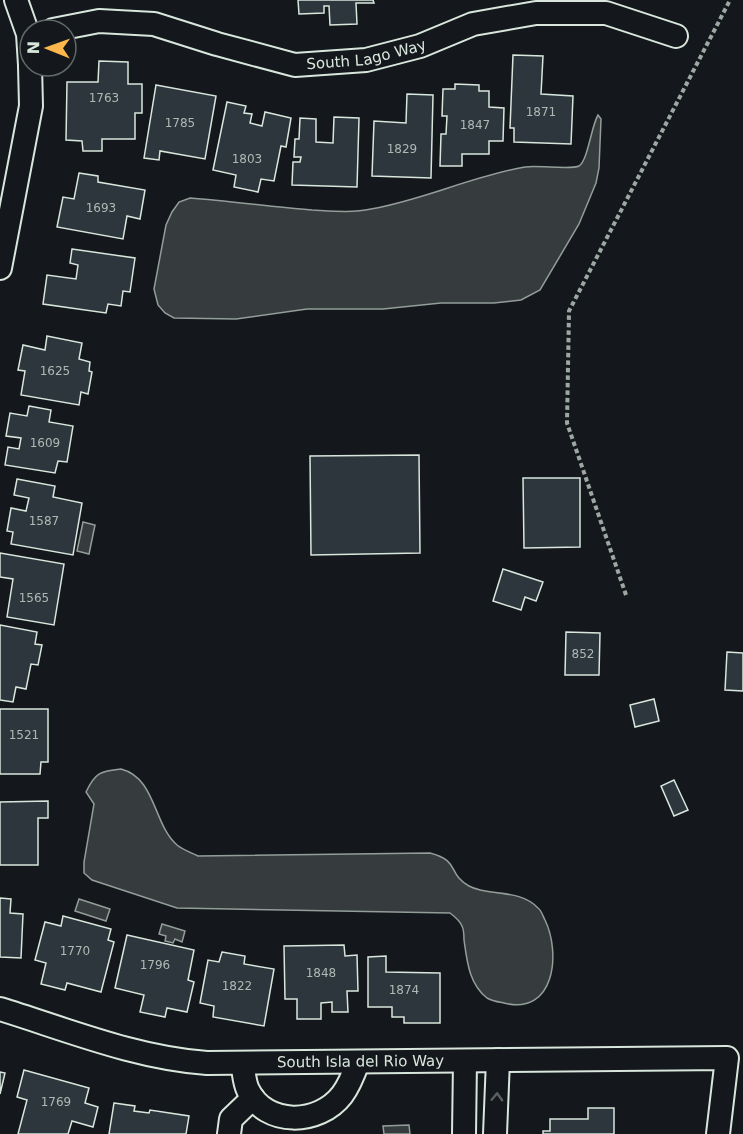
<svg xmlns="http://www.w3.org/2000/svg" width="743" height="1134" font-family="'DejaVu Sans',sans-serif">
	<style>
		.water { fill: #363b3e; stroke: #939e99; stroke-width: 1.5 }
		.building { fill: #2c363c; stroke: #d8e6dc; stroke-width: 1.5 }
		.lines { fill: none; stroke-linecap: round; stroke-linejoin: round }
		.minor-casing { stroke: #d8e6dc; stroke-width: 26 }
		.path { stroke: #9da8a2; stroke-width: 4; stroke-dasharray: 4.5 3; stroke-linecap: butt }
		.minor { stroke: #14181c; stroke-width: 22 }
		.oneway { stroke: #59605f }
		.labels { text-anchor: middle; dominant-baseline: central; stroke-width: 4.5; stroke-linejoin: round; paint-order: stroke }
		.number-label { font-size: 12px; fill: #adbab4 }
		.street-label { font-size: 15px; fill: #d8e6dc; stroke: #14181c }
	</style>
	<rect width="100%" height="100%" fill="#14181c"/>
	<!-- water -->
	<g class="water">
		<path d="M598,115L601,119L599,168L596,183L579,224L540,290L521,300L494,303H441L383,309H307L236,319L174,318L165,313L158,305L154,289L166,225L172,212L179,202L190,198C231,201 271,207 312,210C332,211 352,213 371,209C424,200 472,176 525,167C537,165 572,170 579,166C588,160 591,127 598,115Z"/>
		<path d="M83,522L95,525L89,554L77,551Z"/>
		<path d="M121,769C156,778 153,824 177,845C183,850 192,853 198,856L430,853C461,861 447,874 469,886C489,897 519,888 538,908C541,910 543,916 545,920C561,953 555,1016 504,1003C499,1002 492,1001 487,998C469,984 467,961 464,940C464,936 464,930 462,926C460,921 454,916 450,913L177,908L92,880L84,873V862L94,804L86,792C95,773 100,771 121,769Z"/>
		<path d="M79,899L110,909L106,921L75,911Z"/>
		<path d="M162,924L185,931L182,942L175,939L173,943L165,941L166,936L159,934Z"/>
		<path d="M409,1125L410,1134H384L383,1126Z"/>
	</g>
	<!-- building -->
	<g class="building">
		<path d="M298,0H373L374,3H356L357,24L330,25L329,6H324V13L299,14Z"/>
		<path d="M513,55L543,56L541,94L573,96L571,144L514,142V128H510Z"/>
		<path d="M99,61L128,62V84H142V113H135V139H102V151H83L82,141L66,140L67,82H98Z"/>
		<path d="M455,84L479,85V91H489V107L504,108L503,141H489V154H462V166H440L441,134H446L447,116H442L443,89H455Z"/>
		<path d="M156,85L216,96L205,159L160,151L159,160L144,158Z"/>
		<path d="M407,94L433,95L431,178L372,176L374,121L406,123Z"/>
		<path d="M227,102L246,106L244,113L252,114L250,123L262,126L265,112L291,118L286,147L281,146L274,181L261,179L258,192L234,187L236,175L213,170Z"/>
		<path d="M334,117L359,118L357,187L292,185L293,162H300L301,157H294L295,139H299L300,118L316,119V142L333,143Z"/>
		<path d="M79,173L98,176V182L145,190L140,219L127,216L123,239L57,227L63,197L74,199Z"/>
		<path d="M72,249L135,258L130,292L123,291L121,306L108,304L106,313L43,304L47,275L76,279L78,265L70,263Z"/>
		<path d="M47,336L82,343L79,359L90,362L89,371L92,372L88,394L81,392L79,405L21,395L25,371L18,370L23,345L45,350Z"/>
		<path d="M29,406L51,410L49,422L73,426L67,462L58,461L55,473L5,465L8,447L19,449L21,438L6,436L10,413L27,416Z"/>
		<path d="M419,455L420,553L311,555L310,456Z"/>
		<path d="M523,478H580V547L524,548Z"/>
		<path d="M17,479L55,486L53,497L82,503L73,555L11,544L13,532L7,531L11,508L26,511L29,498L14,495Z"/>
		<path d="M0,553L64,564L54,625L7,617L13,579L0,577Z"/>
		<path d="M503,569L543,582L536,601L525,597L521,610L493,601Z"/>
		<path d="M0,625L37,632L35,644L42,645L38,665L31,664L26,689L16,687L13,702L0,700Z"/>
		<path d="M566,632L600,633L599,675H565Z"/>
		<path d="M727,652L743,653V691L725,690Z"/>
		<path d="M654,699L659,721L635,727L630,705Z"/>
		<path d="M0,709H48V762H41L40,774H0Z"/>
		<path d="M674,780L688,810L674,816L661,786Z"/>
		<path d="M48,801V818H38V865H0V802Z"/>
		<path d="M0,898L11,899L10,913L23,914L21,958L0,957Z"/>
		<path d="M63,916L111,929L108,940L114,942L101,992L67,983L65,990L41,984L46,963L35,960L45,922L61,926Z"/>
		<path d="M127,935L194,950L188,980L194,982L187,1012L167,1008L165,1017L140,1012L144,995L115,988Z"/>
		<path d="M344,945L345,956L357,955L358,991H347L348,1012H332V1002L321,1003V1019H297V999H285L284,946Z"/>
		<path d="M222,952L245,956L244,964L274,969L264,1026L213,1017L214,1006L200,1003L208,960L219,962Z"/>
		<path d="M386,956V972L440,973V1023H404V1017H392V1007H368V957Z"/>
		<path d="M24,1070L89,1088L85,1103L98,1107L93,1127L72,1121L68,1134H18L27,1100L17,1097Z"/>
		<path d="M0,1072L5,1073L0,1094Z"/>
		<path d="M114,1103L135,1106L134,1111L149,1113L150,1110L189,1116L186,1134H109Z"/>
		<path d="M588,1108H614V1134H543V1131H550V1119H588Z"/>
	</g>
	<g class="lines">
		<!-- minor casing -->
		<g class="minor-casing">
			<g id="minor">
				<path d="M16,0L28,34L30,65"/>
				<path id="s1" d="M53,30L99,21L154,24L217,44L295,65L366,60L420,46L473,24L536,13H606L676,36"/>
				<path d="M0,268L31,106L30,66"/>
				<path id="s2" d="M0,1009C68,1030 136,1058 207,1063L727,1058L718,1134"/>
				<path d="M242,1063C244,1071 244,1082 248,1090C266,1127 319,1125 342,1095C349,1086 354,1073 358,1062"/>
				<path d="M229,1134L231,1119L253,1098"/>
				<path d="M464,1134L465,1061"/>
				<path d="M495,1134L498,1060"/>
			</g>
		</g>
		<!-- path -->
		<path class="path" d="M626,595L567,423L569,311L730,0"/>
		<!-- minor -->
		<use href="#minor" class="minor"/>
	</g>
	<!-- one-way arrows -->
	<defs><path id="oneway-chevron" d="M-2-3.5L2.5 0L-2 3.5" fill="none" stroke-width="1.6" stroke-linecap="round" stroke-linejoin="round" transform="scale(1.5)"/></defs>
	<use class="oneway" href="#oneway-chevron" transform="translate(497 1097) rotate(-88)"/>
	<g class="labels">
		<!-- number labels -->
		<g class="number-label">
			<text x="104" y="98">1763</text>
			<text x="541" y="112">1871</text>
			<text x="180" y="123">1785</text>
			<text x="475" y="125">1847</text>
			<text x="402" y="149">1829</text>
			<text x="247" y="159">1803</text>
			<text x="101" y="208">1693</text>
			<text x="55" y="371">1625</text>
			<text x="45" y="443">1609</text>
			<text x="44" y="521">1587</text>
			<text x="34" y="598">1565</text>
			<text x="583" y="654">852</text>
			<text x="24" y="735">1521</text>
			<text x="75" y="951">1770</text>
			<text x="155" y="965">1796</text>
			<text x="321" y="973">1848</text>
			<text x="237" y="986">1822</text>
			<text x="404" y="990">1874</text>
			<text x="56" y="1102">1769</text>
		</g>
		<!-- street labels -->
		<g class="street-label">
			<text stroke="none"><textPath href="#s1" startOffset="321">South Lago Way</textPath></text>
			<text stroke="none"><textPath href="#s2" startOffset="368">South Isla del Rio Way</textPath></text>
		</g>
	</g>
	<!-- north arrow -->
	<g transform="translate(48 48) rotate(271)"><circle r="28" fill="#14181c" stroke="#626a69" stroke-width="1.5"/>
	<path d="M0-4.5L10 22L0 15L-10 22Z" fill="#ffb74d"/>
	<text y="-9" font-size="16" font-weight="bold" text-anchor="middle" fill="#d8e6dc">N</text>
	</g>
</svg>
